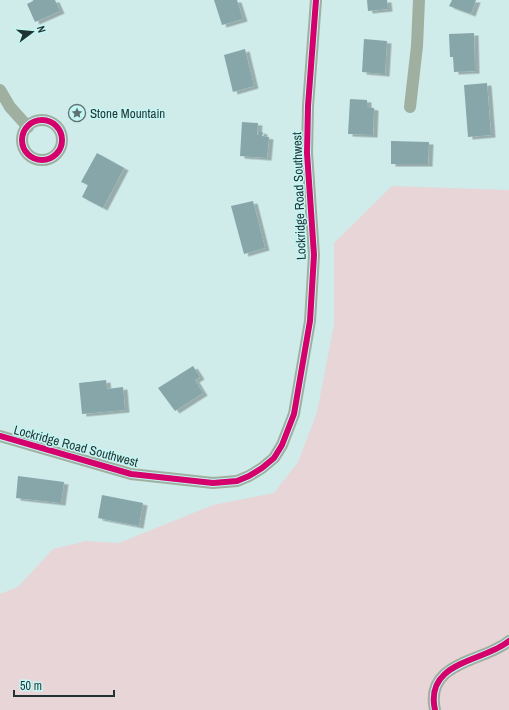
<svg xmlns="http://www.w3.org/2000/svg" width="509" height="710" font-family="'Archivo Narrow',sans-serif">
	<style>
		.green { fill: #e7d5d7 }
		.building { fill: #87a6a9; filter: url(#shadow) }
		.lines { fill: none; stroke-linecap: round; stroke-linejoin: round }
		.minor { stroke: #9fb0a0; stroke-width: 12 }
		.cycleway-casing { stroke: #c4f6f4; stroke-width: 8 }
		.cycleway { stroke: #d6006c; stroke-width: 6 }
		.labels { text-anchor: middle; dominant-baseline: central; stroke-width: 3; stroke-linejoin: round; paint-order: stroke }
		.poi-label { font-size: 13px; fill: #1f3332; stroke: #c4f6f4; text-anchor: start }
		.street-label { font-size: 13px; fill: #1f3332; stroke: #c4f6f4 }
	</style>
	<defs>
		<filter id="shadow"><feDropShadow dx="4.5" dy="2.5" stdDeviation="0" flood-color="#0004"/></filter>
	</defs>
	<rect width="100%" height="100%" fill="#cfebea"/>
	<!-- green -->
	<path class="green" d="M392,186L509,190V710H0V594L18,587L53,549L86,541L119,543L213,505L274,493L298,462L317,412L334,325V243Z"/>
	<!-- building -->
	<g class="building">
		<path d="M33,0H55L60,11L35,22L27,4L33,1Z"/>
		<path d="M214,0H237L243,19L222,25Z"/>
		<path d="M367,0H387L388,9L368,11Z"/>
		<path d="M452,0H476L471,14L449,6Z"/>
		<path d="M474,33L475,71L454,72L453,57H450L449,34Z"/>
		<path d="M364,39L387,41L385,74L362,72Z"/>
		<path d="M245,49L254,86L233,92L224,55Z"/>
		<path d="M487,83L491,135L468,137L464,85Z"/>
		<path d="M350,99L367,100V107L374,108L373,135L348,134Z"/>
		<path d="M242,122L258,123L257,135H259V131L263,132L262,136L269,137L267,158L240,156Z"/>
		<path d="M391,141L429,142L428,164H391Z"/>
		<path d="M97,153L124,168L103,208L82,197L88,185L81,182Z"/>
		<path d="M253,201L265,248L244,254L231,206Z"/>
		<path d="M193,366L200,377L195,380L203,393L175,411L158,388Z"/>
		<path d="M106,380L107,389L123,387L125,410L82,414L79,383Z"/>
		<path d="M18,476L64,482L61,503L16,498Z"/>
		<path d="M102,495L143,503L139,526L98,518Z"/>
	</g>
	<g class="lines">
		<!-- minor -->
		<g class="minor">
			<path d="M0,90L10,107L28,127"/>
			<path d="M410,107L417,46L419,0"/>
			<circle cx="42" cy="140" r="20"/>
			<path d="M0,436L131,474L213,483L237,481L249,476L262,468L274,458L282,445L294,414L310,321L314,255L307,153L308,106L316,0"/>
			<path d="M435,710C424,661 484,662 509,641"/>
		</g>
		<!-- cycleway casing -->
		<g class="cycleway-casing">
			<g id="cycleway">
				<circle cx="42" cy="140" r="20"/>
				<path d="M0,436L131,474L213,483L237,481L249,476L262,468L274,458L282,445L294,414L310,321L314,255L307,153L308,106L316,0"/>
				<path d="M435,710C424,661 484,662 509,641"/>
			</g>
		</g>
		<!-- cycleway -->
		<use href="#cycleway" class="cycleway"/>
	</g>
	<!-- icons -->
	<defs>
		<g id="sight-ring" transform="scale(0.9)"><circle r="9.5" fill="#c4f6f4" stroke="#5d7372" stroke-width="1.5"/><path d="M0-6L1.8-2.2L6-1.7L2.9 1.2L3.7 5.4L0 3.3L-3.7 5.4L-2.9 1.2L-6-1.7L-1.8-2.2Z" fill="#5d7372"/></g>
	</defs>
	<g fill-rule="evenodd">
		<use href="#sight-ring" x="77" y="113"/>
	</g>
	<g class="labels">
		<!-- poi labels -->
		<g class="poi-label">
			<text x="90" y="113">Stone Mountain</text>
		</g>
		<!-- street labels -->
		<g class="street-label">
			<text transform="translate(299 196) rotate(-92)">Lockridge Road Southwest</text>
			<text transform="translate(76 446) rotate(15)">Lockridge Road Southwest</text>
		</g>
	</g>
	<!-- north arrow -->
	<g transform="translate(32 32) rotate(74)" stroke="#c4f6f4" stroke-width="3" paint-order="stroke">
	<path d="M0-3L7 15L0 10L-7 15Z" fill="#1f3332"/>
	<text y="-6" font-size="11" font-weight="bold" text-anchor="middle" fill="#1f3332">N</text>
	</g>
	<!-- scale -->
	<path d="M14 690v6h100v-6" fill="none" stroke="#1f3332" stroke-width="2"/>
	<text x="20" y="690" font-size="12" fill="#1f3332" stroke="#c4f6f4" stroke-width="3" paint-order="stroke">50 m</text>
</svg>
